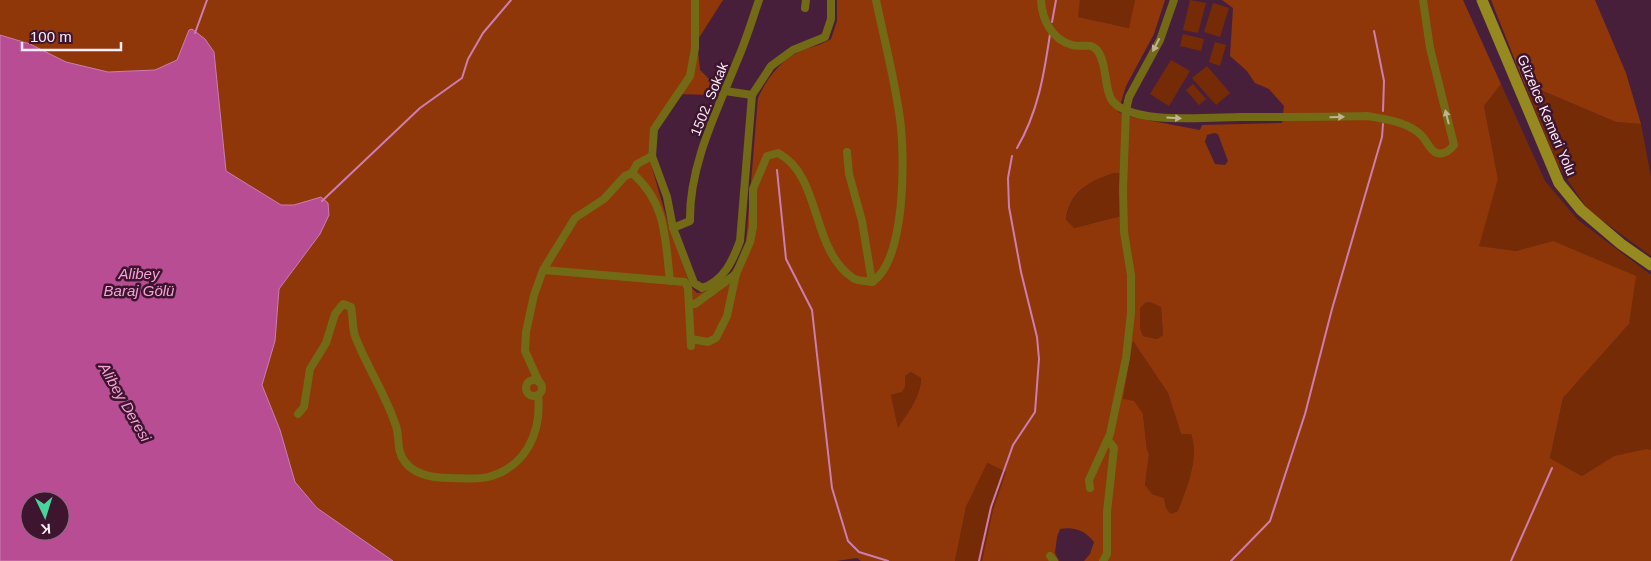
<svg xmlns="http://www.w3.org/2000/svg" width="1651" height="561" font-family="Helvetica,sans-serif">
	<style>
		.green { fill: #752c06 }
		.forest { fill: #8f3708; fill-rule: evenodd }
		.water { fill: #b94d94; stroke: #ce7db2; fill-rule: evenodd }
		.lines { fill: none; stroke-linecap: round; stroke-linejoin: round }
		.stream { stroke: #ce7db2; stroke-width: 2 }
		.minor { stroke: #736a16; stroke-width: 8 }
		.secondary { stroke: #95891f; stroke-width: 11 }
		.oneway { fill: #c0b392 }
		.labels { text-anchor: middle; dominant-baseline: central; stroke-width: 5; stroke-linejoin: round; paint-order: stroke }
		.street-label { font-size: 14px; fill: #ffeef7; stroke: #3d152f }
		.water-label { font-size: 15px; font-style: italic; fill: #f5a3d5; stroke: #3d152f }
	</style>
	<rect width="100%" height="100%" fill="#481f3a"/>
	<!-- green -->
	<g class="green">
		<path d="M1080,0H1135L1130,28L1077,17Z"/>
		<path d="M1190,0L1206,3L1198,33L1183,30Z"/>
		<path d="M1213,3L1229,8L1220,37L1204,32Z"/>
		<path d="M1183,34L1204,39L1201,51L1180,46Z"/>
		<path d="M1215,42L1226,45L1220,66L1209,62Z"/>
		<path d="M1171,60L1190,71L1169,106L1150,94Z"/>
		<path d="M1207,66L1230,93L1216,105L1192,78Z"/>
		<path d="M1524,83L1616,122L1641,124L1651,177V256L1588,210L1557,164Z"/>
		<path d="M1193,84L1206,99L1199,105L1186,90Z"/>
		<path d="M1501,84L1545,181L1578,220L1651,275V450L1614,456L1582,476L1550,458L1563,398L1629,324L1553,241L1516,251L1478,246L1498,179L1484,106Z"/>
		<path d="M1114,173H1121V216L1073,228L1066,221C1069,192 1089,181 1114,173Z"/>
		<path d="M1151,302L1161,307L1163,335L1157,339L1143,336L1140,328V307L1145,303Z"/>
		<path d="M1133,341L1168,393L1181,434H1191C1200,458 1186,489 1178,511L1171,514L1166,508L1164,498L1152,494L1145,485L1149,454L1147,450L1143,414L1123,399Z"/>
		<path d="M911,372L921,378C921,397 908,413 898,428L891,395L902,392L905,387V376Z"/>
		<path d="M986,463L1006,472L993,510L982,561H955L966,507Z"/>
	</g>
	<!-- forest -->
	<g class="forest">
		<path d="M0,0H723L697,41L700,70L717,87L713,95L676,94L651,126L648,154L670,230L691,287L697,293C724,291 738,265 746,243L758,98C766,80 781,59 801,51C811,47 821,45 831,39L837,21V0H1080L1078,17L1129,28L1135,0H1165L1154,34L1126,86L1118,112L1131,117L1200,130L1202,125L1282,123L1284,106L1269,89L1255,83L1247,71L1230,56L1233,8L1222,0H1463L1501,84L1484,106L1498,179L1479,246L1516,251L1553,241L1636,276L1629,324L1563,398L1550,458L1582,476L1614,456L1647,449L1651,450V561H1084L1090,554L1094,542C1086,531 1074,526 1060,529L1057,537L1055,553L1059,561H982L993,510L1006,472L987,463L966,507L955,561H861L857,558L836,561H393L317,508L295,482L280,430L262,385L275,341L279,289L320,234L294,205H281L226,171L214,52L189,30L177,60L155,70L108,72L66,62L30,44L0,35ZM1214,133L1218,134L1228,161L1225,165L1215,164L1205,142L1207,135ZM1114,173H1120L1121,216L1074,228L1066,220C1069,192 1089,181 1114,173ZM1150,302L1161,307L1163,335L1157,339L1143,336L1140,328V308L1145,303ZM1133,341L1168,393L1181,434H1191C1200,458 1186,489 1178,511L1171,514L1166,508L1164,498L1152,494L1145,485L1149,454L1147,450L1143,414L1134,401L1123,399ZM911,372L921,378C921,397 908,412 898,428L891,395L902,392L905,387V376Z"/>
		<path d="M1491,0H1595L1626,73L1641,124L1616,122L1524,83Z"/>
	</g>
	<!-- water -->
	<path class="water" d="M192,29L205,39L214,52L226,171L281,205H294L321,197L328,203L329,215L320,234L279,289L275,341L262,385L280,430L295,482L317,508L393,561H0V35L30,44L66,62L108,72L155,70L177,60L189,30ZM30,501H60V531H30Z"/>
	<g class="lines">
		<!-- stream -->
		<g class="stream">
			<path d="M1052,22L1056,0"/>
			<path d="M1374,31L1384,81L1383,111"/>
			<path d="M195,33L207,0"/>
			<path d="M1017,148C1038,112 1044,75 1050,34"/>
			<path d="M777,170L786,259L812,310L832,488L848,541L859,552L888,561"/>
			<path d="M322,201L420,108L462,78L468,59L483,33L511,0"/>
			<path d="M979,561L991,507L1013,445L1035,412L1039,359L1037,337L1021,272L1009,207L1008,178L1012,156"/>
			<path d="M1231,561L1270,521L1305,414L1332,309L1382,137L1383,124"/>
			<path d="M1511,561L1552,468"/>
		</g>
		<!-- minor -->
		<g class="minor">
			<path d="M695,0V48L690,76L654,129L652,156L667,197L673,228L694,283L702,288C724,281 733,260 740,241L752,95L771,66L793,50L825,37L831,19V0"/>
			<path d="M1041,0C1042,19 1051,39 1072,45C1080,48 1090,42 1097,50C1107,63 1104,85 1111,99C1128,126 1211,117 1240,117C1283,117 1325,117 1367,116C1385,119 1409,122 1422,136C1427,141 1430,151 1437,153C1444,155 1450,150 1454,145L1430,48L1423,0"/>
			<path d="M805,8L806,0"/>
			<path d="M725,91L752,95"/>
			<path d="M847,152L849,174L862,221L872,282"/>
			<path d="M632,173L637,164L652,156"/>
			<path d="M673,228L690,221C689,165 717,111 737,61C746,41 752,20 759,0"/>
			<path d="M543,270L685,282L688,288L691,346"/>
			<path d="M690,304H695L736,274"/>
			<path d="M691,339L708,342L716,338L727,316L736,274L750,242L753,227V189L767,156L778,153C822,176 810,249 853,278C857,281 866,281 872,282C906,260 905,157 900,119C895,80 884,39 876,0"/>
			<circle cx="534" cy="388" r="8"/>
			<path d="M539,382L525,351L526,332L534,295L543,270L575,218L604,199L625,176L632,173C667,203 665,239 670,281"/>
			<path d="M298,414L304,407L310,369L326,343L335,314L343,304L351,307C353,316 352,326 355,336C367,367 386,395 396,426C400,438 396,451 405,462C415,475 435,478 450,478C462,478 477,480 488,477C526,467 542,432 538,395"/>
			<path d="M1090,488L1089,480L1110,434L1126,358L1131,313V275L1124,232L1123,189L1126,110L1129,97L1160,40L1174,0"/>
			<path d="M1050,556L1054,561"/>
			<path d="M1103,561L1107,554V512L1114,448L1108,440"/>
		</g>
		<!-- secondary -->
		<path class="secondary" d="M1482,0L1559,183L1581,210L1621,244L1651,265"/>
	</g>
	<!-- one-way arrows -->
	<defs><path id="oneway-solid" d="M-6-.8H1V-3.2L6.5 0L1 3.2V.8H-6Z" transform="scale(1.25)"/></defs>
	<g class="oneway">
		<use href="#oneway-solid" transform="translate(1156 45) rotate(117)"/>
		<use href="#oneway-solid" transform="translate(1337 117) rotate(-1)"/>
		<use href="#oneway-solid" transform="translate(1447 117) rotate(-104)"/>
		<use href="#oneway-solid" transform="translate(1174 118) rotate(4)"/>
	</g>
	<g class="labels">
		<!-- street labels -->
		<g class="street-label">
			<text transform="translate(709 99) rotate(-68)">1502. Sokak</text>
			<text transform="translate(1547 115) rotate(67)">Güzelce Kemeri Yolu</text>
		</g>
		<!-- water labels -->
		<g class="water-label">
			<text x="139" y="273">Alibey<tspan x="139" dy="17">Baraj Gölü</tspan></text>
			<text transform="translate(125 402) rotate(60)">Alibey Deresi</text>
		</g>
	</g>
	<!-- north arrow -->
	<g transform="translate(45 516) rotate(176)"><circle r="24" fill="#3d152f" stroke="#8b6c7f"/>
	<path d="M0-4L9 19L0 12L-9 19Z" fill="#49d49d"/>
	<text y="-8" font-size="14" font-weight="bold" text-anchor="middle" fill="#ffeef7">K</text>
	</g>
	<!-- scale -->
	<path d="M22 42v8h99v-8" fill="none" stroke="#ffeef7" stroke-width="2.5"/>
	<text x="30" y="42" font-size="15" fill="#ffeef7" stroke="#3d152f" stroke-width="4" paint-order="stroke">100 m</text>
</svg>
